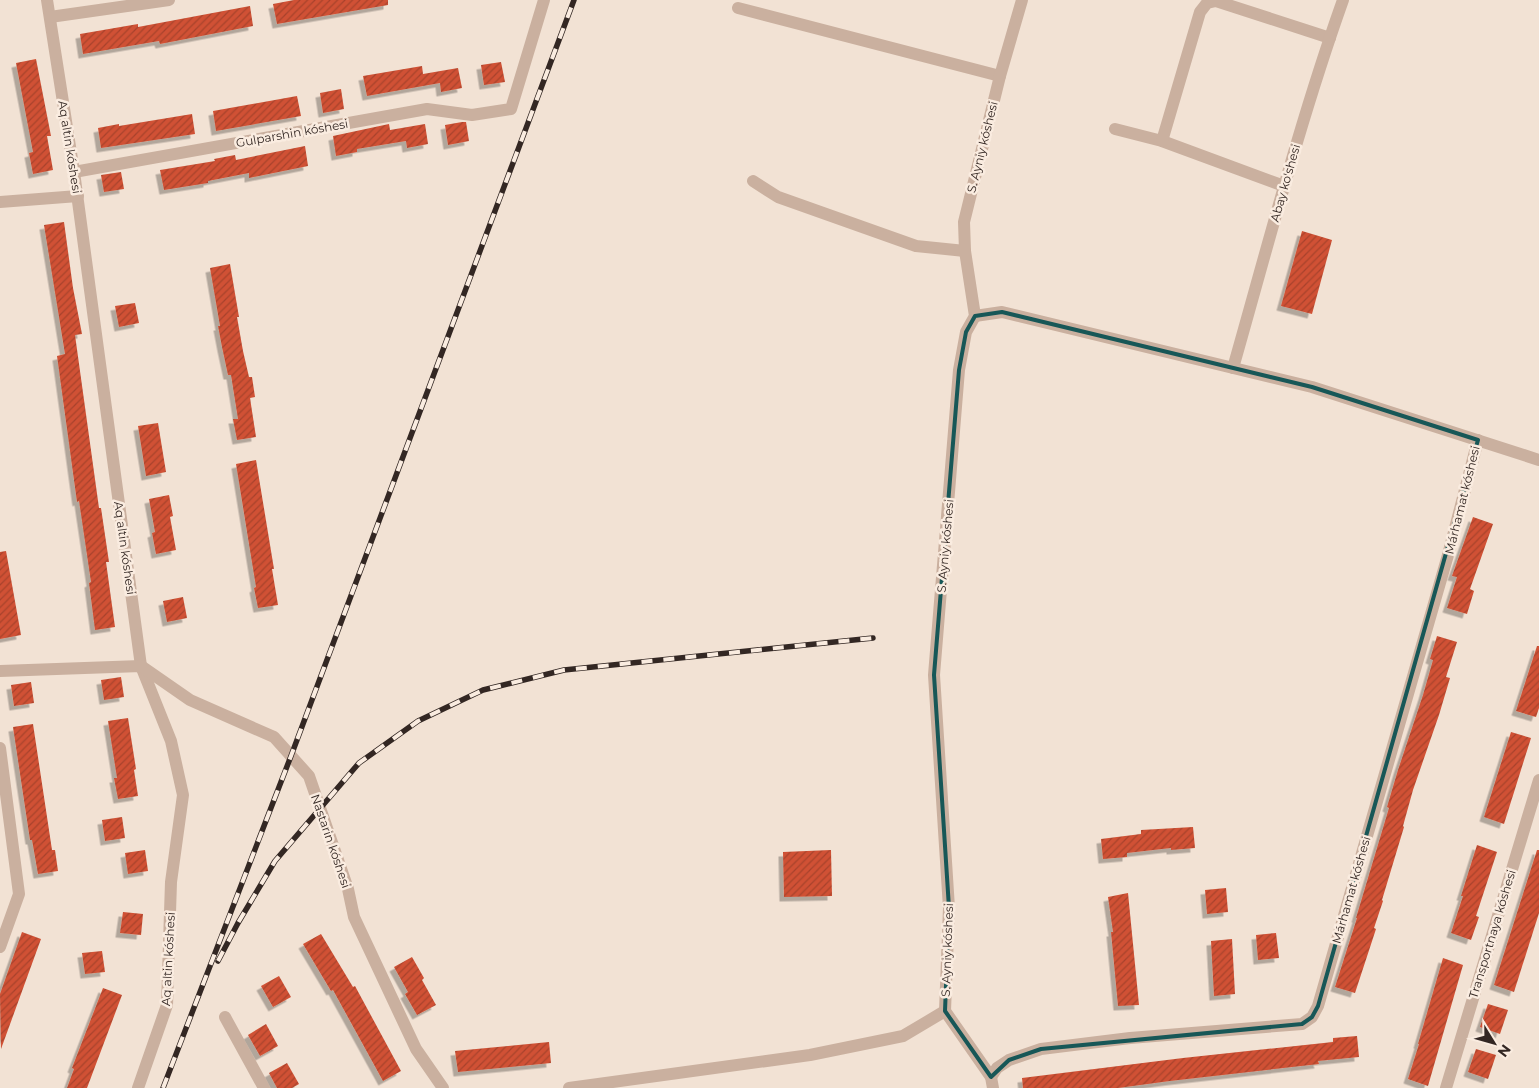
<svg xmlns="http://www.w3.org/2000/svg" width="1539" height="1088" font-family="Montserrat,sans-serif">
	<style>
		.building { fill: url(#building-hatch); filter: url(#shadow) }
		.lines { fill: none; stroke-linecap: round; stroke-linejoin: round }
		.street { stroke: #cab09f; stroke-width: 12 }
		.rail-casing { stroke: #332723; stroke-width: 5.5 }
		.rail { stroke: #faece0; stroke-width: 4; stroke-dasharray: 11; stroke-linecap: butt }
		.marked { fill: none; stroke: #175757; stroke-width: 4; stroke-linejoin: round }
		.labels { text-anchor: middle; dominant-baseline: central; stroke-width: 5; stroke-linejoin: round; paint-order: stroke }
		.street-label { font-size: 12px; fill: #332723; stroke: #faece0 }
	</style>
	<defs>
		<pattern id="building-hatch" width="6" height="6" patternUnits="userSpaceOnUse" patternTransform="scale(1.25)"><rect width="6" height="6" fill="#d05134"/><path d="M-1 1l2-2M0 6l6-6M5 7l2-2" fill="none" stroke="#a9432c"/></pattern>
		<filter id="shadow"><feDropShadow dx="-4.5" dy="4.5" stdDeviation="0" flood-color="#0004"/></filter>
	</defs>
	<rect width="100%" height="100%" fill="#f2e2d4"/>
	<!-- building -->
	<g class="building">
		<path d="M294,0H388V5L277,24L273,4Z"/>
		<path d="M250,6L253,26L160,44L159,41L83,54L80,34L138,24V27Z"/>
		<path d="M36,59L51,136H47L53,170L33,174L29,153L33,152L16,63Z"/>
		<path d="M501,62L505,82L484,85L481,65Z"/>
		<path d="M422,66L423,74L458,68L462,88L441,92L440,83L367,96L363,76Z"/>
		<path d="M341,89L344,109L323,113L320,93Z"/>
		<path d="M297,96L301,116L216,131L213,111Z"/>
		<path d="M192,114L195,134L101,148L98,128L119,124V126Z"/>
		<path d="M462,122H466L469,141L448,145L445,125Z"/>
		<path d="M389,124L390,130L425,124L428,144L407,148L406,141L357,149V152L336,156L333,136Z"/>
		<path d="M305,146L308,166L249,178V173L208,181V183L164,190L160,170L215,161L214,159L235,155L236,160Z"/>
		<path d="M121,172L124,189L104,192L101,175Z"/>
		<path d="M64,222L73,288L82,334L75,335L99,508H101L109,562H106L115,627L95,630L89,583L91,582L79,501L77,502L57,356L65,354L44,225Z"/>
		<path d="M1302,231L1332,240L1312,314L1281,306Z"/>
		<path d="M230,264L239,317H237L243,351L249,377H252L255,397L250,398L256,437L237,440L233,419H238L231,375H228L222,347L218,326H220L210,268Z"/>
		<path d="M135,303L139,323L119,327L115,306Z"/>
		<path d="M158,423L166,472L146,476L138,426Z"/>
		<path d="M256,460L274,569H272L278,605L258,608L254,588L256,587L236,464Z"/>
		<path d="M169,495L173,516L170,517L176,550L156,554L152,533L155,532L149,499Z"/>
		<path d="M1473,517L1493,524L1470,589L1474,591L1467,614L1447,608L1457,577L1452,576Z"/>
		<path d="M6,551L21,635L0,639V552Z"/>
		<path d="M183,597L187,618L167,622L163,601Z"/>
		<path d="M1437,636L1457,642L1446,677L1450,678L1439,715L1413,790L1403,826L1404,827L1382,900L1383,901L1374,928L1376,929L1355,993L1335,987L1357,918H1356L1389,808L1387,807L1398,770L1423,695L1433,660L1430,659Z"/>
		<path d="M1537,646H1539V708L1536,717L1516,711Z"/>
		<path d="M121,677L124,697L104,700L101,680Z"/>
		<path d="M31,682L34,703L14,706L11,685Z"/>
		<path d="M128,718L136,769L134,770L138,796L118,799L114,778H117L108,721Z"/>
		<path d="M33,724L52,850H55L58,871L38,874L32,840H30L13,727Z"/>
		<path d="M1511,732L1531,738L1504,824L1484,817Z"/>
		<path d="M122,817L125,838L105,841L102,820Z"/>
		<path d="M1193,827L1195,848L1171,850V848L1127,853V857L1103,859L1101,839L1141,834V830Z"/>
		<path d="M1477,845L1497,852L1476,916L1479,917L1471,940L1451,933L1463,896H1461Z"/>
		<path d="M145,850L148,871L128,874L125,853Z"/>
		<path d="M831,850L832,896L784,897L783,852Z"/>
		<path d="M1537,850H1539V913L1514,992L1494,985Z"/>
		<path d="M1226,888L1228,912L1207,914L1205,890Z"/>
		<path d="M1128,893L1139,1005L1118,1006L1111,932H1113L1108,897Z"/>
		<path d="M123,912L143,914L141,935L120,933Z"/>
		<path d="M22,932L41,939L1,1049L0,994Z"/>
		<path d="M1276,933L1279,958L1258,960L1256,935Z"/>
		<path d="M321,934L353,987L355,986L401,1071L383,1081L333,990L331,991L303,944Z"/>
		<path d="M1232,939L1235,994L1214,996L1211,941Z"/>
		<path d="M102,951L105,972L85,974L82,953Z"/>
		<path d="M412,957L424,978L422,980L436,1005L417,1015L405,994L408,992L394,967Z"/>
		<path d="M1443,958L1463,965L1428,1086L1408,1079L1419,1044H1418Z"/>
		<path d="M279,976L291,997L273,1007L261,986Z"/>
		<path d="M103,988L122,995L87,1088H67L74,1069L72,1068Z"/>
		<path d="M1488,1004L1508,1010L1500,1034L1480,1027Z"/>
		<path d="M266,1024L278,1046L260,1056L248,1035Z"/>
		<path d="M1357,1036L1359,1057L1318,1061L1319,1064L1170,1081L1118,1088H1023L1022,1078L1183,1058L1333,1042V1038Z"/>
		<path d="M549,1042L551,1063L458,1072L455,1051Z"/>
		<path d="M1476,1049L1496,1055L1488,1079L1468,1072Z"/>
		<path d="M287,1063L299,1084L292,1088H277L269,1073Z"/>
	</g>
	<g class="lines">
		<!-- street -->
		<g class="street">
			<path d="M47,0L74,172L141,666L171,741L183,795L171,882L167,1005L138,1088"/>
			<path d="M738,8L1000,76"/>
			<path d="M50,17L169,0"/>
			<path d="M1115,129L1162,141L1284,186"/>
			<path d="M1162,141L1200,12L1207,3L1216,1L1330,38"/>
			<path d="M74,172L427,109L472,115L511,109L544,0"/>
			<path d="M753,181L778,197L916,246L965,251"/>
			<path d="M0,202L78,196"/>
			<path d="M975,316L1002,312L1312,387L1539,460"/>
			<path d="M1233,368C1268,245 1300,121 1343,0"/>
			<path d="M0,671L141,666L190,700L274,737L309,776L348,889L354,917L416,1049L443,1088"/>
			<path d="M0,748L19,894L0,947"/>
			<path d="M225,1017L264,1088"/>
			<path d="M991,1077L997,1068L1009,1060L1041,1049L1130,1038L1302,1024L1312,1017L1318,1006L1448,555L1478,440"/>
			<path d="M569,1088L810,1055L903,1036L945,1011"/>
			<path d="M993,1088L991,1077L945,1011L949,908L934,675L959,370L966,332L975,316L965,251L964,222L1000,76L1022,0"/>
			<path d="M1446,1088L1539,780"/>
		</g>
		<!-- rail casing -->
		<g class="rail-casing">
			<g id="rail">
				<path d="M218,961L238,923L275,861L359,763L418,721L483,690L564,670L873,638"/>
				<path d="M163,1088L291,756L574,0"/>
			</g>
		</g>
		<!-- rail -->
		<use href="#rail" class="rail"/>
	</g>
	<!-- marked area -->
	<path class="marked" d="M1002,312L1312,387L1478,440L1318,1006L1312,1017L1302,1024L1041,1049L1009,1060L991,1077L945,1011L949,908L934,675L959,370L966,332L975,316Z"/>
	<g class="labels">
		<!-- street labels -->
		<g class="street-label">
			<text transform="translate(292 133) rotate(-10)">Gulparshin kóshesi</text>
			<text transform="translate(70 147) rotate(81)">Aq altin kóshesi</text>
			<text transform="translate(982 147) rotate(-76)">S. Ayniy kóshesi</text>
			<text transform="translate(1285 183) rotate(-74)">Abay ko'shesi</text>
			<text transform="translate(1462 500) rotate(-76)">Márhamat kóshesi</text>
			<text transform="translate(945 546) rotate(-85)">S. Ayniy kóshesi</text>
			<text transform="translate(125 548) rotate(82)">Aq altin kóshesi</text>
			<text transform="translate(331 841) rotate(71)">Nastarin kóshesi</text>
			<text transform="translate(1351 890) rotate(-74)">Márhamat kóshesi</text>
			<text transform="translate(1492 934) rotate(-73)">Transportnaya kóshesi</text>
			<text transform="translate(947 950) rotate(-88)">S. Ayniy kóshesi</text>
			<text transform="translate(168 959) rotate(-87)">Aq altin kóshesi</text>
		</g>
	</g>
	<!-- north arrow -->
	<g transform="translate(1494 1043) rotate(127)" stroke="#faece0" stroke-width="4" paint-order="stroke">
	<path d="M0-4L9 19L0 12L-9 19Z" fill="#332723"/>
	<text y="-8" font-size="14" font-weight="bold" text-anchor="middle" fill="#332723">N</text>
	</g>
</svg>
